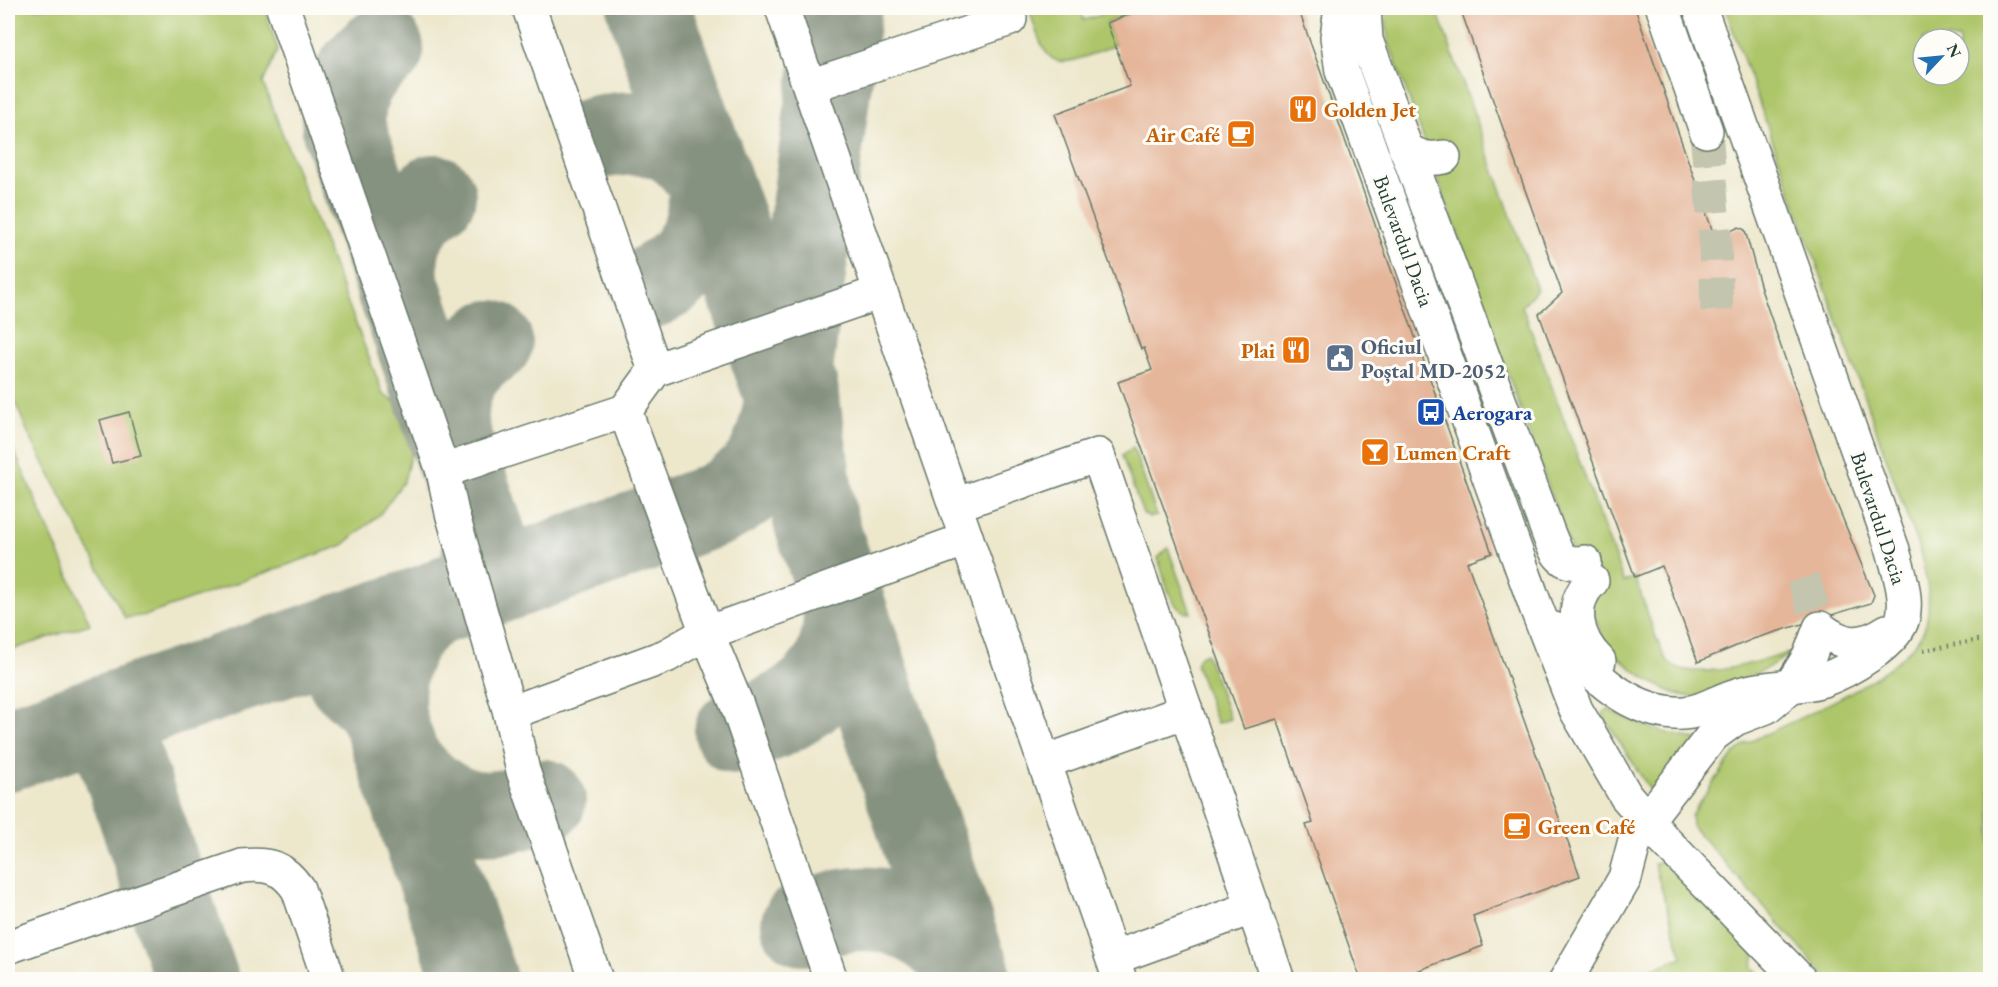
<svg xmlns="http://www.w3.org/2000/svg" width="1998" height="987" font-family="'EB Garamond',serif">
  <rect width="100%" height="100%" fill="#fdfcf7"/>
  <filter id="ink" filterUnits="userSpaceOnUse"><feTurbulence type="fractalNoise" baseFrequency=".0167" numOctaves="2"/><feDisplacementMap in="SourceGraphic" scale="12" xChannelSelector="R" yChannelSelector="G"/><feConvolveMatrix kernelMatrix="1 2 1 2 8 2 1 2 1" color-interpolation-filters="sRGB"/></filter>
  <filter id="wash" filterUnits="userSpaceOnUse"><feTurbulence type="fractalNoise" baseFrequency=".008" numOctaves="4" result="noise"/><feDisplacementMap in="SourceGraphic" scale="24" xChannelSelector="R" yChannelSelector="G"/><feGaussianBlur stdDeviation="1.35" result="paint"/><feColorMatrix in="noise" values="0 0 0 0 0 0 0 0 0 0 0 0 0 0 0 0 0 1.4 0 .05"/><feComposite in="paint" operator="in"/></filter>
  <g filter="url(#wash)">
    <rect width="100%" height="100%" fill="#ede7cc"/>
    <g fill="#aec66b" stroke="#668250" stroke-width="1.5" fill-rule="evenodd">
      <polygon points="8,8 264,8 278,49 263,83 383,394 413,415 417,430 404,481 380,514 343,545 147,615 125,618 28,433 8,384"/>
      <path d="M 1029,8 L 1079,8 L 1084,20 L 1125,8 L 1130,8 L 1132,13 L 1107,23 L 1115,45 C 1055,69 1048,75 1029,8 Z"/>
      <path d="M 1385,8 L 1436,8 L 1537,289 L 1522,306 L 1624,582 L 1635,577 C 1641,593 1658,648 1666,659 C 1688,687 1764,659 1793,652 C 1772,667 1727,690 1701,696 C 1671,702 1618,663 1603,639 L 1388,40 Z"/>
      <path d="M 1725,8 L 1990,8 L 1990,979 L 1828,979 L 1692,826 L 1691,815 L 1733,755 L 1745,744 C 1789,722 1913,673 1926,624 C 1932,599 1926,576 1920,552 ZM 1923,39 L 1959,39 L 1959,75 L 1923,75 Z"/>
      <polygon points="8,437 90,624 8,651"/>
      <polygon points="1133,447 1157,516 1150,517 1143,514 1122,456"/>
      <path d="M 1168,548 L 1191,613 C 1169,613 1164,574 1158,558 Z"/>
      <polygon points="1206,653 1230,719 1217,723 1196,664 1200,656"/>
      <path d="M 1607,709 C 1636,723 1664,735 1697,739 L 1657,801 L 1602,714 Z"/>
      <polygon points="1665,859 1755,954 1752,968 1766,979 1624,980 1682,957 1654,864"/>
    </g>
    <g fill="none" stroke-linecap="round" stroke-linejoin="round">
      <g stroke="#869280" stroke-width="84">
        <polyline points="649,8 784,390"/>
        <path d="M 382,49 C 354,69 341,95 344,129 L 484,536 C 484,552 484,573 471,584 C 461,593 446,597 434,604 C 392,627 378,676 385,721"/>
        <path d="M 598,137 C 653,128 679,133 710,182 C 712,229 696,264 652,286"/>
        <path d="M 398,290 C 393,244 399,226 434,196"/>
        <polyline points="796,387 815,520 970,980"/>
        <path d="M 448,433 C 443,392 456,364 491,342"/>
        <polyline points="349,678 375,702 385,721 475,980"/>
        <polyline points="106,716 197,980"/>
        <path d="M 736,732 C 797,710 844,687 845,613"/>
        <path d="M 8,749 L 452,598 L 715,505 C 769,478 774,456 787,399 L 840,8"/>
        <path d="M 399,760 C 442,815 478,824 544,801"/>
        <path d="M 803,924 C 816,919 829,913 843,911 C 894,901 940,928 968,970"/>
      </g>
    </g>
    <g id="blocks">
      <g fill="#e5b69a">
        <polygon points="1130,8 1298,8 1492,553 1467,562 1580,876 1473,916 1483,946 1393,980 1361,980 1306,825 1313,823 1277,719 1244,729 1118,382 1152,370 1144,348 1141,349 1055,114 1130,86 1107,23 1132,13"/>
        <polygon points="1460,8 1635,8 1715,238 1739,227 1745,230 1762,292 1829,485 1874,595 1871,603 1753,639 1698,662 1662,566 1635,577 1539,314 1562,293"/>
        <polygon points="129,412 141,456 112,463 100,420"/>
      </g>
    </g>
  </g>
  <g filter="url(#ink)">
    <use href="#blocks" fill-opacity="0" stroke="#677869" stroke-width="1.5"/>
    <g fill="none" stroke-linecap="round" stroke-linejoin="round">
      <g stroke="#c4c5ae" stroke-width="33" stroke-dasharray="33 16" stroke-linecap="butt">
        <polyline points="1706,131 1715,238 1717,317"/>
        <polyline points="1803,578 1820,628"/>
      </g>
      <g stroke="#677869" stroke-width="36">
        <g id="minor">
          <polyline points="283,8 443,471 452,513 510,713 523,771 596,980"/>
          <polyline points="529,8 655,370"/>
          <polyline points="782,8 1120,980"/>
          <polyline points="1341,8 1337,37 1342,71 1536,607 1576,710 1626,796 1664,840 1800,980"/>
          <path d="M 1364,8 L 1366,40 L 1549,535 C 1557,555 1562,566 1585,562"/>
          <polyline points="1663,8 1706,131"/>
          <polyline points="810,86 1010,19 1007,8"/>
          <path d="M 1405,148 C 1419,158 1428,160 1444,157"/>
          <polyline points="625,411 707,633 967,539"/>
          <polyline points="443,471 625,411 655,370 881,292"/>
          <polyline points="955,505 1098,455 1278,980"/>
          <path d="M 1592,581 C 1568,604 1576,639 1599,661"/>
          <path d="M 1554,629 C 1581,662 1612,699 1656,710 C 1700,721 1708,701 1747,692 C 1772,686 1798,688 1823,680 C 1846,672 1898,643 1903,617 C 1908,596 1898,570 1893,550 L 1700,8"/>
          <polyline points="510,713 666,656 707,633 737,705 831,980"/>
          <polyline points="1045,762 1186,711"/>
          <path d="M 8,947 L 242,866 C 268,863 283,867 298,889 L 329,980"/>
          <polyline points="1113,958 1254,907"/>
          <path d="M 1566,980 L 1625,878 L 1635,840 L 1647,820 L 1713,735 L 1735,719 L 1766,707 L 1790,687 L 1809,657 L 1820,628 C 1843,646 1861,648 1887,631"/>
        </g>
      </g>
      <polyline stroke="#677869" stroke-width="4" stroke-dasharray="1.5 4.5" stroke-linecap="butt" points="1924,650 1990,638"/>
      <use href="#minor" stroke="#fff" stroke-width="33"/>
    </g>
  </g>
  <defs>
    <g id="restaurant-square" transform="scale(1.5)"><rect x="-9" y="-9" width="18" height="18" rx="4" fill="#e8710a" stroke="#fdfcf7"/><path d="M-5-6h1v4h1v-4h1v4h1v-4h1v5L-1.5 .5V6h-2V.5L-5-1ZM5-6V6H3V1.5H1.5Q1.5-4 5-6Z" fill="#fff"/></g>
    <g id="cafe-square" transform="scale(1.5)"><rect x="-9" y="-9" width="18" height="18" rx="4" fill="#e8710a" stroke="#fdfcf7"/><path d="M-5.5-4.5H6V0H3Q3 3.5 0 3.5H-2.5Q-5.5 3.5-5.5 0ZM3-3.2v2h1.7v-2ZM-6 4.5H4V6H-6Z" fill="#fff"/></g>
    <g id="civic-square" transform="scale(1.5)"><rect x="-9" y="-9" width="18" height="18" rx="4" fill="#5c6f8a" stroke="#fdfcf7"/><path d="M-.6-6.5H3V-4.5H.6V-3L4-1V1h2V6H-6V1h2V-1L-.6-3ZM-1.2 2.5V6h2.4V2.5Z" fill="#fff"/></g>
    <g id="bus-square" transform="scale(1.5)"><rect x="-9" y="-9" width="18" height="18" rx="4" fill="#1a4fb4" stroke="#fdfcf7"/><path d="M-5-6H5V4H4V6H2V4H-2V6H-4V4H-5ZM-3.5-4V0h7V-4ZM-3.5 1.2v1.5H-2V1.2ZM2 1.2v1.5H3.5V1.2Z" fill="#fff"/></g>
    <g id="bar-square" transform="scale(1.5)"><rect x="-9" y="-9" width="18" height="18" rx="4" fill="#e8710a" stroke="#fdfcf7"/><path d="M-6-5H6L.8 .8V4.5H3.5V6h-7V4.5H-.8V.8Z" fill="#fff"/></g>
  </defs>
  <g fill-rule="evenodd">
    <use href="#restaurant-square" x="1303" y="109"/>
    <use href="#cafe-square" x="1241" y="134"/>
    <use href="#restaurant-square" x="1296" y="350"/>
    <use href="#civic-square" x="1340" y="358"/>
    <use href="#bus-square" x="1431" y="412"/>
    <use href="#bar-square" x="1375" y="452"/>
    <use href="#cafe-square" x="1517" y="826"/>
  </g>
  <g text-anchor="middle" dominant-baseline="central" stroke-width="6" stroke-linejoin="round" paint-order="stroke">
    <g font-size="21" font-weight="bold" fill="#c56008" stroke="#fdfcf7" text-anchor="start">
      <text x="1324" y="109">Golden Jet</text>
      <text x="1220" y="134" text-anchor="end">Air Café</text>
      <text x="1275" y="350" text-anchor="end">Plai</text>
      <text x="1396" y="452">Lumen Craft</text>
      <text x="1538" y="826">Green Café</text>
    </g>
    <g font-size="21" fill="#1f3d34" stroke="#fdfcf7">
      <text transform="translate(1404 241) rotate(70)">Bulevardul Dacia</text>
      <text transform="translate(1879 518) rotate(72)">Bulevardul Dacia</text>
    </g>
    <g font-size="21" font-weight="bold" fill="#4e5e75" stroke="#fdfcf7" text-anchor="start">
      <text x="1361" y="346">Oficiul<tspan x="1361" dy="24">Poștal MD-2052</tspan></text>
    </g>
    <g font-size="21" font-weight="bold" fill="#164399" stroke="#fdfcf7" text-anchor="start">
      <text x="1452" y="412">Aerogara</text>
    </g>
  </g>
  <rect width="1998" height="987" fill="none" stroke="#fdfcf7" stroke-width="30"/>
  <g transform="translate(1941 57) rotate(64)"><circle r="28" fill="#fdfcf7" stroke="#a4b0a9" stroke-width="1.5"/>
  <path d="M0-4.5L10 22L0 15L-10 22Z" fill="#1f6fb2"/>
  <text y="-9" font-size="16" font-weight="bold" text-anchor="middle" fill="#1f3d34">N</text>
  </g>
</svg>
